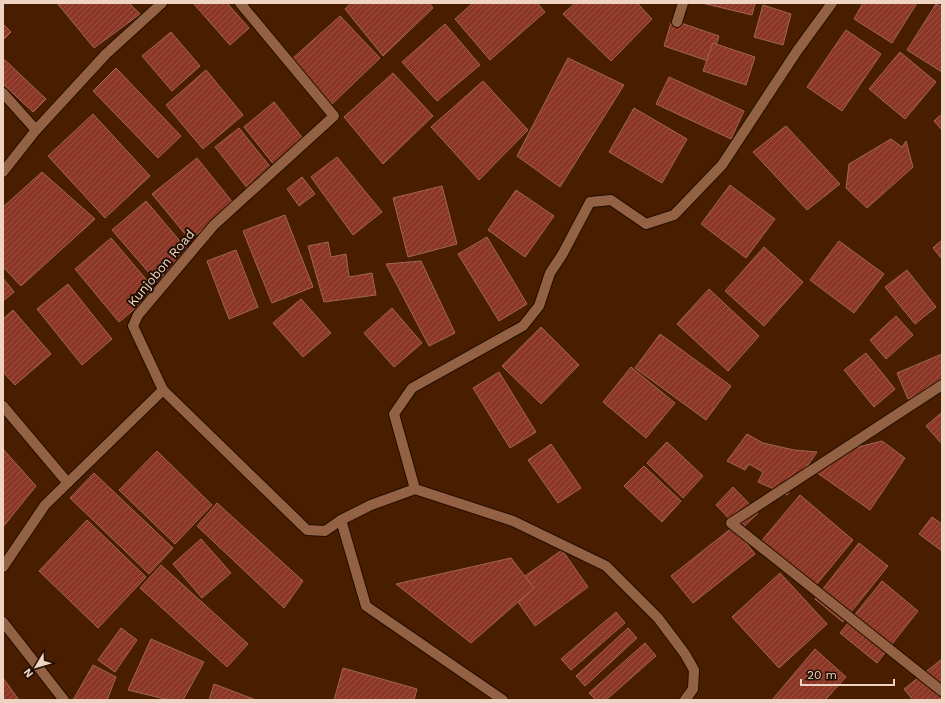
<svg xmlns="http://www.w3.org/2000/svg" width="945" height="703" font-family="'Work Sans',sans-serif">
  <defs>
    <pattern id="building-hatch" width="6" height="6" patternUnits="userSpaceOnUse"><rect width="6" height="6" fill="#8c3626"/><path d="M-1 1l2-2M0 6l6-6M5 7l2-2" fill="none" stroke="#9c5244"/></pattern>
  </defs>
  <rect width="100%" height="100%" fill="#481d00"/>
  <g fill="url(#building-hatch)" stroke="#9f6559">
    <polygon points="57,3 129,3 140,14 94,48"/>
    <polygon points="193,3 227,3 249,28 230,45"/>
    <polygon points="351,3 429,3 433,8 383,56 345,9"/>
    <polygon points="473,3 537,3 545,12 490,60 455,19"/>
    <polygon points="575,3 637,3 652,19 611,61 563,14"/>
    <polygon points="702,3 755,3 752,15"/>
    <polygon points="863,3 917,3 892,43 854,19"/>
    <polygon points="936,4 942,7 942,72 907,50"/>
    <polygon points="763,5 791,14 783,45 754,37"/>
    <polygon points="340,16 380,58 330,106 292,59"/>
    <polygon points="672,20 719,36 711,62 664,46"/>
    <polygon points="3,24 11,32 3,40"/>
    <polygon points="445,24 480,65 437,101 402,62"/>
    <polygon points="846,30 881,54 842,111 807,87"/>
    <polygon points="171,32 200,66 172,91 142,56"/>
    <polygon points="713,43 755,57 746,85 703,71"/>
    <polygon points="900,52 936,82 905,119 869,89"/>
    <polygon points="568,58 624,85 560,187 517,156"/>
    <polygon points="5,60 46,99 33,112 3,84 3,61"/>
    <polygon points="116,68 181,136 158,158 93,91"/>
    <polygon points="206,70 243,115 203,149 166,105"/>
    <polygon points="393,73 433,116 383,164 344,117"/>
    <polygon points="669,77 744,111 731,139 656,104"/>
    <polygon points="483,81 528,130 479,180 431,127"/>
    <polygon points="274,102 309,146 279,171 244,127"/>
    <polygon points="634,108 687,139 662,183 609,152"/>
    <polygon points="93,114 150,176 105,218 48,156"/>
    <polygon points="942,114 942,130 934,121"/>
    <polygon points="786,126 840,184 807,210 753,152"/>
    <polygon points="239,128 272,169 248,189 215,147"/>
    <polygon points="891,139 902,147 906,141 913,167 867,208 846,188 849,164"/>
    <polygon points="337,157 382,212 353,235 311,177"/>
    <polygon points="197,158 234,204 190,240 152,194"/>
    <polygon points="42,172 95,219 21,286 3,267 3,207"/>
    <polygon points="302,177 315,194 299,206 287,189"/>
    <polygon points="730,185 775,219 746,258 701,224"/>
    <polygon points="442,186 457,244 408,257 393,198"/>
    <polygon points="516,190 554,216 525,257 488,230"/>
    <polygon points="146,201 190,253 157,282 112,230"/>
    <polygon points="285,215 313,287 272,303 243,231"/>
    <polygon points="487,237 527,304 499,321 458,254"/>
    <polygon points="111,238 156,291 119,322 75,269"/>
    <polygon points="942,240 942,259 933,248"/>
    <polygon points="839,241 884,274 854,313 810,280"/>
    <polygon points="328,242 331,257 346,254 349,277 372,273 376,295 324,302 308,246"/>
    <polygon points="764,247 803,282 764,326 725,291"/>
    <polygon points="236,250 258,307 229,319 207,261"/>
    <polygon points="421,261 455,333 429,346 386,264"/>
    <polygon points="907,270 936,307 915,324 885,287"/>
    <polygon points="3,278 14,292 3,301"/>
    <polygon points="68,284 112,339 82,365 37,309"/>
    <polygon points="709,289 759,336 728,371 677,324"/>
    <polygon points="301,299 331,333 303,357 273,323"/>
    <polygon points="392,308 422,343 394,367 364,333"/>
    <polygon points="13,310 51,354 15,385 3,372 3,319"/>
    <polygon points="896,316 913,335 886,359 870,340"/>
    <polygon points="541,327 579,365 541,404 502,366"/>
    <polygon points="660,334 731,386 706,420 635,368"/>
    <polygon points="866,353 895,389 874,407 844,370"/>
    <polygon points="942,354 942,384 908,399 897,373"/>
    <polygon points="631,367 675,403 646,438 603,402"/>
    <polygon points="499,372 536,432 510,448 473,388"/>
    <polygon points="942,412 942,444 926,426"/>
    <polygon points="747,434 763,443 794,450 817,452 787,495 758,482 763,472 749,464 745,470 727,461"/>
    <polygon points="882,441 905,458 870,510 816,472 827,455"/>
    <polygon points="667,442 703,476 683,498 647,463"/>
    <polygon points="551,444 581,488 558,503 528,460"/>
    <polygon points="3,449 36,486 3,527"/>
    <polygon points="157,451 212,505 175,544 119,490"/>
    <polygon points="644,466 681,501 662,522 624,486"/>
    <polygon points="94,473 173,548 149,574 70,498"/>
    <polygon points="733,487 758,513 740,530 716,505"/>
    <polygon points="800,495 853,540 812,590 758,545"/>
    <polygon points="217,503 303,581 284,608 197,526"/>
    <polygon points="932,517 942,524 942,551 919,534"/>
    <polygon points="87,520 146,577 98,628 39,571"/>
    <polygon points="733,527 755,554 693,603 671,576"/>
    <polygon points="201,539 231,573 202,598 173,564"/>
    <polygon points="859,543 888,566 843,622 815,599"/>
    <polygon points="562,550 588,587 535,626 508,588"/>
    <polygon points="511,558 534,588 471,643 396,584"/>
    <polygon points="161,565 248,644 227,667 140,588"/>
    <polygon points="780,573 827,624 779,668 732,617"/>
    <polygon points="882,581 918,611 877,663 840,633"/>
    <polygon points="616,612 625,623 571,670 561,659"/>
    <polygon points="121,628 137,640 115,672 98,660"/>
    <polygon points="628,628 637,638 585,686 576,676"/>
    <polygon points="151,639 204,662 183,700 169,700 128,690"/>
    <polygon points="645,643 656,656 606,700 596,700 589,693"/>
    <polygon points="815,649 846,677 825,700 772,700"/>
    <polygon points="942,659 942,700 913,700 904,689"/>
    <polygon points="93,665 116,677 107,700 73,700"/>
    <polygon points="343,668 417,689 414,700 334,700"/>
    <polygon points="3,678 19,700 3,700"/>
    <polygon points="214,684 256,700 209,700"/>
  </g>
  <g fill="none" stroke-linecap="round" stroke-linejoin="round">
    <g stroke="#230d01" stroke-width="12">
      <g id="minor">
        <polyline points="677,22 683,3"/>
        <polyline points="3,93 36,130 106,54 162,3"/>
        <polyline points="3,172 36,130"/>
        <polyline points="942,385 731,523 942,691"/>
        <polyline points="163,390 307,530 325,531 341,520 371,505 415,489 513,521 606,566 658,618 685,654 694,670 693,689 685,700"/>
        <polyline points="3,406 67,482"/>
        <polyline points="415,489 394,414 412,388 523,326 539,306 550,273 562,255 590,202 611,200 646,224 674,215 722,165 797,51 832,3"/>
        <polyline points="341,520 366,606 503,700"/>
        <polyline points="3,567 45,505 163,390 133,326 138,315 214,225 334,116 240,3"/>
        <polyline points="3,622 64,700"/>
      </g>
    </g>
    <use href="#minor" stroke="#936244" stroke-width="10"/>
  </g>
  <g text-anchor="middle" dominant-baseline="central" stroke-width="4" stroke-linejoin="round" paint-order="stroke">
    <g font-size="13" fill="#f0d4c3" stroke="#210e03">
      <text transform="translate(161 268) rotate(-50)">Kunjobon Road</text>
    </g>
  </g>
  <rect width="945" height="703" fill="none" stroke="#f0d4c3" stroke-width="8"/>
  <g transform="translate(36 667) rotate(232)" stroke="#210e03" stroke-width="3" paint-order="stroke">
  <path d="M0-3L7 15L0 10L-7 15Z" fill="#f0d4c3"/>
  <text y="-6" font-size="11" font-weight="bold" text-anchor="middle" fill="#f0d4c3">N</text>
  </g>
  <path d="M801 679v6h93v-6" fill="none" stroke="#f0d4c3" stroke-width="2"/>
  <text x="807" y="679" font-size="12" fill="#f0d4c3" stroke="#210e03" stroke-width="3" paint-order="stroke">20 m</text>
</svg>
